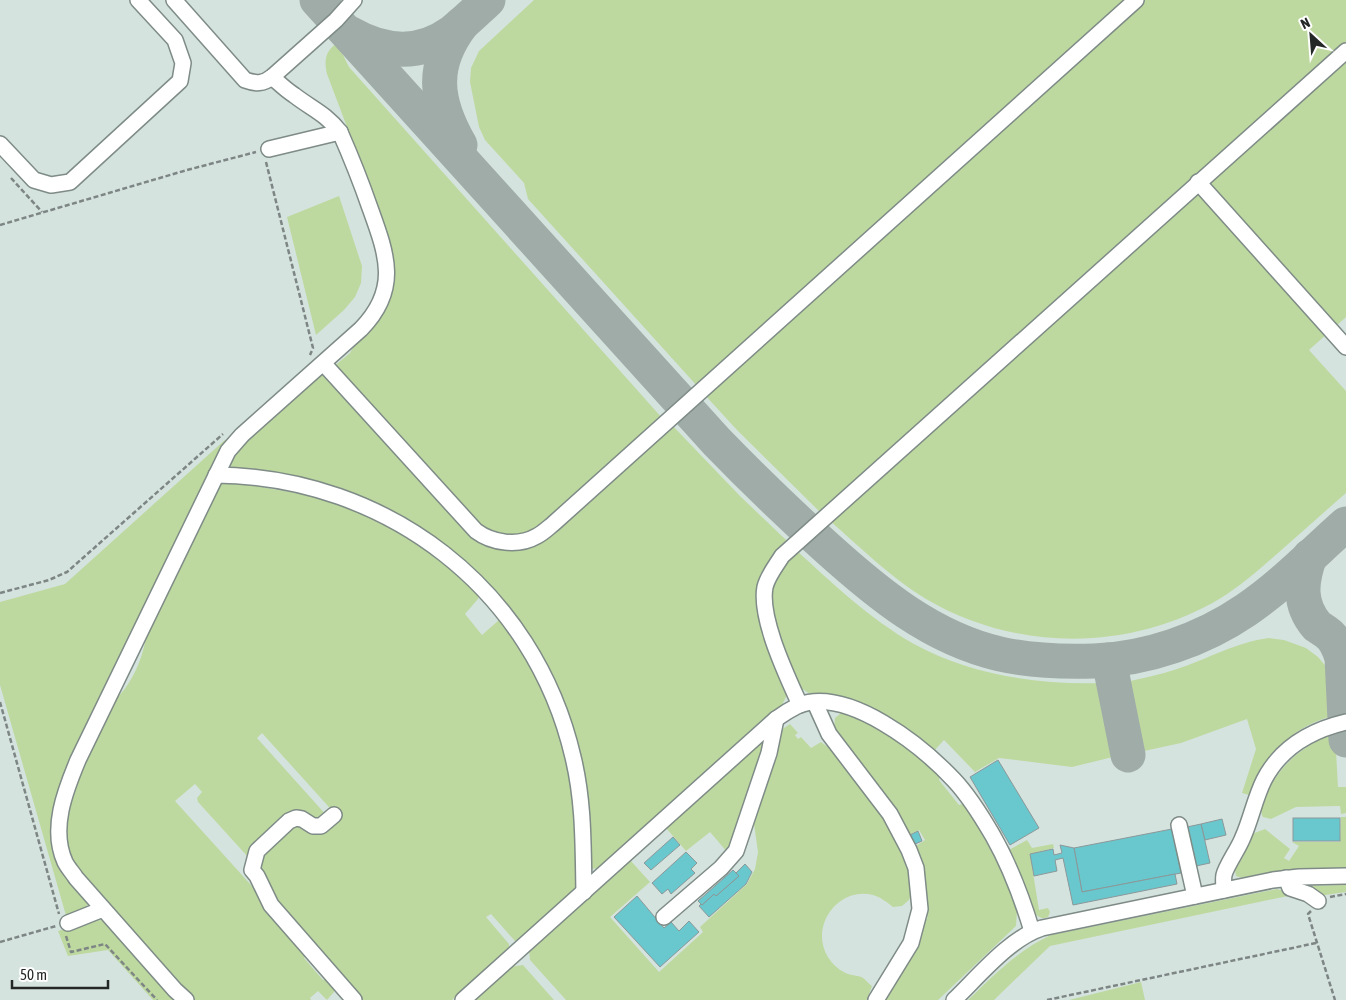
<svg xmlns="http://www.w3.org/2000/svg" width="1346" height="1000" font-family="'Asap Condensed',sans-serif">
  <rect width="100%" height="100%" fill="#d5e3df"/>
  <g fill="#bed99f">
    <polygon points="534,0 1130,0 698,387 528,199 524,183 485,140 479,127 470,82 471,68 479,51"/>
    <polygon points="1141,0 1346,0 1346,48 823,515 737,430 703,393"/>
    <path d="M 337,43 L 349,67 L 663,419 L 533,533 L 508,537 L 479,528 L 332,368 L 350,353 L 393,279 L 394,265 L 391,249 L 384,225 L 327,74 C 324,61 325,51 337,43 Z"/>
    <polygon points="1346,56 1346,317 1334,328 1206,186"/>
    <path d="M 1200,190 L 1328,333 L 1309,350 L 1346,391 L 1346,493 C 1323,513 1301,533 1278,553 C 1260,569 1242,585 1221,598 C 1131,652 1016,652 926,599 C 890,577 860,547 829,520 Z"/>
    <polygon points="339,196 362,266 361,283 355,297 344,310 316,335 287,217"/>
    <polygon points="320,374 326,375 453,516 521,544 670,423 740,496 786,540 784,546 760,586 786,688 787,695 781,707 621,848 598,868 592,869 589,866 589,821 532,644 397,516 234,470 231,467 230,461 243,443"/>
    <path d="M 226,439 L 64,776 L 55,805 L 53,829 L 88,902 C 87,913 76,915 67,919 L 0,685 L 0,602 L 65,584 Z"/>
    <path d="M 230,480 L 249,482 L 253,485 C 276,490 300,494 324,497 C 332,499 341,503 349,506 C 399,524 441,555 479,592 L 478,599 L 465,614 L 482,635 L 499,620 L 503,620 L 530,660 L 557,719 L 568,753 L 574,784 L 577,818 L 579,859 L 575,889 L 518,941 L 515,941 L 491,914 L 486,917 L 509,944 L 509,949 L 452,1000 L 360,1000 L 274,905 L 277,903 C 267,893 266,878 257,867 L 260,854 L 292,823 L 298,820 C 318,832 320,831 337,816 L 262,733 L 257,738 L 328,817 C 307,830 311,812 292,816 L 258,846 L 252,856 L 248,857 L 198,802 L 197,798 L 202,792 L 195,784 L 175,801 L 260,895 L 264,906 L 308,953 L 304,958 L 323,980 L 328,978 L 334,987 L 334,992 L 327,1000 L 318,991 L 310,998 L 311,1000 L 194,1000 L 83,877 C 77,867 70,857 67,846 C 57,799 94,742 114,701 C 133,683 143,658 147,632 L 219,485 L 223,482 Z"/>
    <path d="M 795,549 C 832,583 870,619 914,644 C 971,675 1038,685 1102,683 L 1117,756 L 1072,767 L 999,758 L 975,772 L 944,740 L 934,751 L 909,729 L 864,707 L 813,696 L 798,686 L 769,612 L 770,586 Z"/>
    <path d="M 1269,638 L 1284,640 L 1306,648 L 1318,657 L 1329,670 L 1332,716 C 1287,729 1269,755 1249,795 L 1242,793 L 1256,749 L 1247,719 L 1181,743 L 1135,753 L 1121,683 C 1139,679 1159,675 1177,669 C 1208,659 1236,642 1269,638 Z"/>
    <path d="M 841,713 C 883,724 909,748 940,775 L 939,780 L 959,805 L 963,804 L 972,815 L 1014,894 L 1017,911 L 1016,926 L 938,1000 L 881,1000 L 911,958 L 918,945 L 922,927 L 928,917 L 924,915 L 913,848 L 925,840 L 919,830 L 907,836 L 834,730 L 835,718 Z"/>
    <path d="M 790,724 L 798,733 L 795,735 L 798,739 L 801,737 L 811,748 L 821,742 L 836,753 L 866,788 L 910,861 L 913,889 L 909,900 L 902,906 L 893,907 C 887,902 880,897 873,895 C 838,886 809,927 828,957 C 832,964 840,971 848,974 C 853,976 859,975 863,978 C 866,980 869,984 872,986 L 867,1000 L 566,1000 L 530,960 L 529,950 L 630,860 L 650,882 L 610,917 L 659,972 L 703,932 L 700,927 L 747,884 L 755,869 L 758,852 L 753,817 L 781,730 Z"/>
    <path d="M 1335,732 L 1338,787 L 1346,787 L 1346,813 L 1341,814 L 1340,806 L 1296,807 L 1271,819 L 1263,817 C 1259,810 1263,802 1266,795 C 1280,764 1304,745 1335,732 Z"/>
    <polygon points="763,738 767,742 728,853 710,832 686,851 666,828"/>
    <path d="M 1341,817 L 1346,817 L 1346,868 C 1316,868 1288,869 1259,874 C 1251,876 1243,879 1236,876 L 1235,870 L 1243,857 L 1252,834 L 1265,829 L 1290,849 L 1284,858 L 1289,861 L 1299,846 L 1292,842 L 1340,842 Z"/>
    <path d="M 1027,840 L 1032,848 L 1053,844 L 1054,848 L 1030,854 L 1039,910 L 1048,908 L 1050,912 L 1048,917 C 1041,920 1037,916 1033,911 L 1007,851 Z"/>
    <polygon points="1346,885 1346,892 1319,896 1298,886"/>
    <path d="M 1277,889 L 1303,896 L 1302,901 L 1288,896 L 1050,946 L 994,1000 L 968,1000 C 994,975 1018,950 1051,935 Z"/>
    <polygon points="100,920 106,922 177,1000 153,1000 108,950 68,956 58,931 89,922"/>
    <polygon points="523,965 554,1000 474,1000 510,967"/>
    <polygon points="1141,982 1145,1000 1069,1000"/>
  </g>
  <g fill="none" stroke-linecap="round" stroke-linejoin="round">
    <g stroke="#a0aca8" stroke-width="35">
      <path d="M 317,0 L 717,442 C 752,478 788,513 826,547 C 877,593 931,638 1000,654 C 1031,661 1063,662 1094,661 C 1147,659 1202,640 1246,610 C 1283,585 1313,553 1346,524"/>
      <path d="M 349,33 C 382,52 418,57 451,33 C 464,23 476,11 488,0"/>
      <path d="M 460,145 C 435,101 430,66 462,24"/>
      <path d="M 1310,556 C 1301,581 1298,604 1317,626 C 1320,628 1323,630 1326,632 C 1335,638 1339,648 1342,658 L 1346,740"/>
      <polyline points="1109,660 1128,755"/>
    </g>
  </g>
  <g fill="#69c8ce" stroke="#8b9899">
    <polygon points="998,760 1039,828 1010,845 970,777"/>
    <rect x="1293" y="818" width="47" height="23"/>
    <polygon points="1222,819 1226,835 1205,840 1201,824"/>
    <polygon points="1201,824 1210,863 1196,866 1187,827"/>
    <polygon points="1172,829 1181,873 1082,892 1074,848"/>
    <polygon points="918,831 922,841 913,845 908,836"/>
    <polygon points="673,837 680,845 651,870 644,863"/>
    <polygon points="1060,845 1074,848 1082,892 1175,874 1177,884 1073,905 1063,858 1055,860 1057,871 1034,876 1030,854 1053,849 1054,855 1062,853"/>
    <polygon points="686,852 697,863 691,869 695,873 671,894 668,889 662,894 652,883"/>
    <polygon points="745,864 752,872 746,884 709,917 699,906 701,904 702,905 714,894 716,896 739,876 736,873"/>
    <polygon points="733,870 739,876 716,896 714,894 702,905 698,901"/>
    <polygon points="637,896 664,928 671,922 679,931 689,921 699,932 660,967 614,917"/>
  </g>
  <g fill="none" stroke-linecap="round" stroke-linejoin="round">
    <g stroke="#7e8b87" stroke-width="18">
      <g id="minor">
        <path d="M 174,0 L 245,80 C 256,84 263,84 272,77 L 336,20 L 354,0"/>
        <polyline points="0,144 34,180 51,185 70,182 180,81 183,63 175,40 138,0"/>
        <polyline points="269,149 340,132"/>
        <polyline points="1198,182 1346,347"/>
        <path d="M 324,364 L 476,531 C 492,543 518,547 537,536 C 543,533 548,528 553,524 L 1136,0"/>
        <path d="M 216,475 C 387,477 534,589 573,757 C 584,802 583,846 584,892"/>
        <polyline points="815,703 829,734 890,814 909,850 916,868 920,909 911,943 876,1000"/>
        <path d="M 800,705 C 787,676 759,618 765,587 C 768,575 776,566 782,556 L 1346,51"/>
        <polyline points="334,815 321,826 313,826 302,819 296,818 289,821 257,851 252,870 257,876 271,905 354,1000"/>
        <polyline points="1179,825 1195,896"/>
        <polyline points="1286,878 1290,888 1308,894 1318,901"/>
        <path d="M 1224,890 C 1224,885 1223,880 1224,875 C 1226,866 1239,848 1243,837 C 1251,819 1255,798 1264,780 C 1281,747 1312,730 1346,722"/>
        <polyline points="664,917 721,868 736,851 769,753 776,719"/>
        <polyline points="68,923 103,909"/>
        <path d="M 186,1000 L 175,990 L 76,878 C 73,873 68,868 65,862 C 50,829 65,791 78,760 L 228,451 L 242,435 L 361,329 C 400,289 387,255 370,208 C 361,182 351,157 340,132 C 325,113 312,109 294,95 C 286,90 279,83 272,77"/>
        <path d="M 463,1000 L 776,719 C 783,714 791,709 799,705 C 849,687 922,746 954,780 C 969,796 982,817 993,836 C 1010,866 1022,898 1032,931"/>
        <path d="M 954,1000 C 978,977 1010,938 1042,928 L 1273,880 L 1299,877 L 1346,876"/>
      </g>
    </g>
    <g stroke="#7d8684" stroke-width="2.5" stroke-dasharray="5 2.5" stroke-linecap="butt">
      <polyline points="266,162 313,348 310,355"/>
      <polyline points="11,178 42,212"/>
      <polyline points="0,225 187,170 256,152"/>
      <polyline points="0,593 49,580 67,572 223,434"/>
      <polyline points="0,702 59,914"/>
      <polyline points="1330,897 1346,894"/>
      <polyline points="1311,911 1308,914 1335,1000"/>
      <polyline points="66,936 71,952 105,944 157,1000"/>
      <polyline points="0,942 56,926"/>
      <polyline points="1047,1000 1316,943"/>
    </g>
    <use href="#minor" stroke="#fff" stroke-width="15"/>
  </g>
  <g transform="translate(1311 35) rotate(334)" stroke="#ffffff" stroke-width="4" paint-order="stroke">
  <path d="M0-4L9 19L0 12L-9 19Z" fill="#232827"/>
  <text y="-8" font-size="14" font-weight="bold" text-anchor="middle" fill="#232827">N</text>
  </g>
  <path d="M12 980v8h96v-8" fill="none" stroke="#232827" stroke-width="2.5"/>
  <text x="20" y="980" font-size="15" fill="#232827" stroke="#ffffff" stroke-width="4" paint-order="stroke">50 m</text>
</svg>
